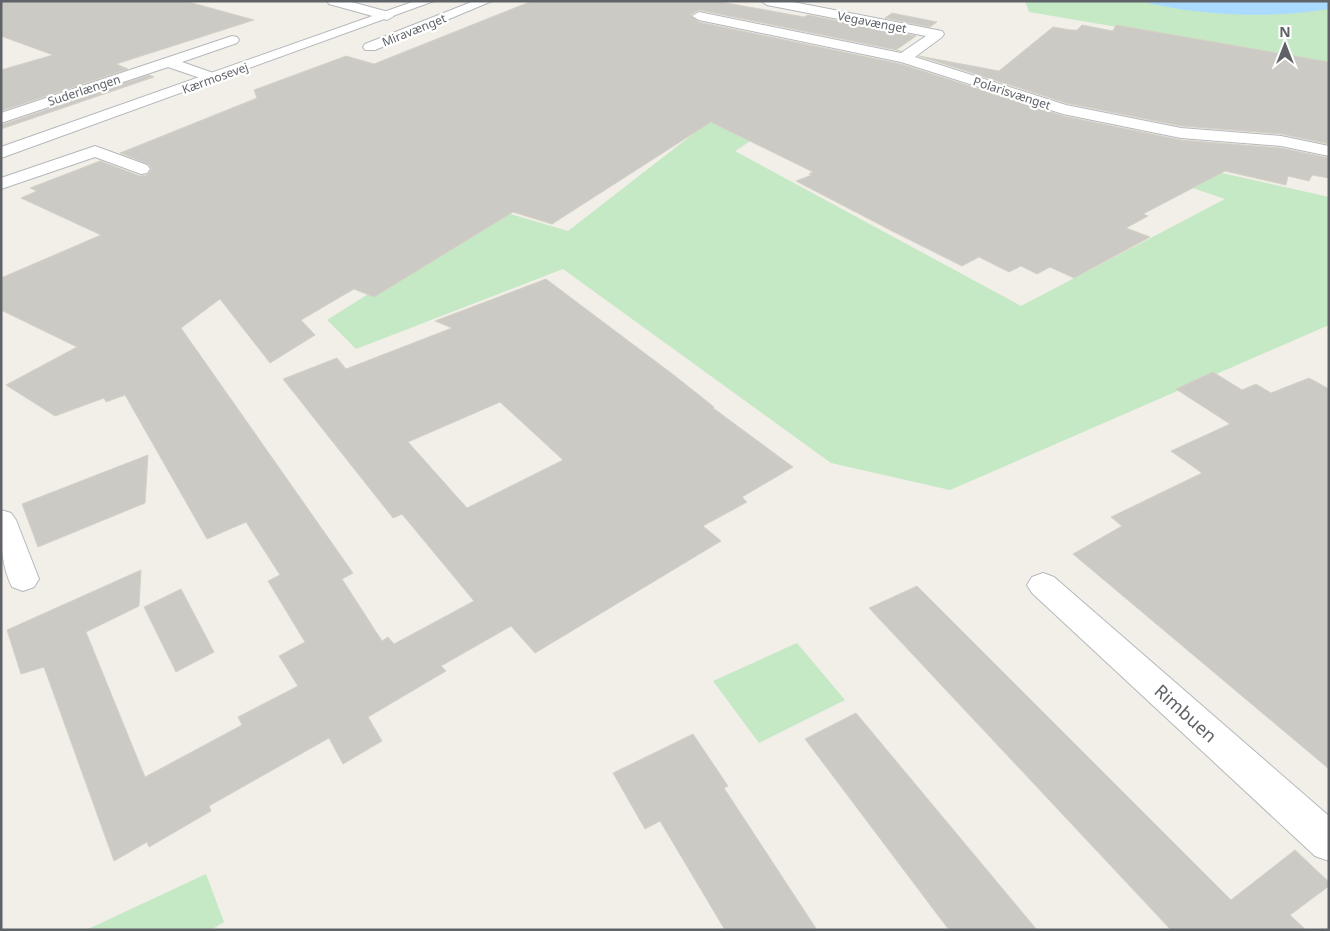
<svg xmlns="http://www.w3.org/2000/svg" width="1330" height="931" font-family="'Noto Sans',sans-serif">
  <rect width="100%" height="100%" fill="#f1efe8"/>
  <g fill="#c5e8c5">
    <polygon points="1025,1 1329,1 1329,63 1029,12"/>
    <polygon points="571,69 791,115 735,151 1021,306 1225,199 1116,162 1124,151 1329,197 1329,325 950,490 831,463 563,269 356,349 327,320 500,211 568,231 693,134"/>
    <polygon points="797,643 845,700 759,743 713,681"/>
    <polygon points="206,874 224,922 211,930 86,930"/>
  </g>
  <path fill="#aadaff" d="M 1140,1 L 1329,1 L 1329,9 C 1268,19 1200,16 1140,1 Z"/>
  <g fill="#cccac5" stroke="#d6d1c6" fill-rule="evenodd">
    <polygon points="1,1 185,1 254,20 116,64 128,69 1,111 1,70 53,55 1,36"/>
    <path d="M 532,1 L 716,1 L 804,17 L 808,15 L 916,36 L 896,50 L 901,51 L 699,10 L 690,15 L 699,22 L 901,64 L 1063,116 L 1181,140 L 1281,148 L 1329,158 L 1329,178 L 1312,175 L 1309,181 L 1288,176 L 1286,185 L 1225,171 L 1143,214 L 1148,216 L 1126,228 L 1150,237 L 1074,278 L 1050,267 L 1037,274 L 1021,266 L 1009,272 L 979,257 L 962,266 L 894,232 L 796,181 L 812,175 L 809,174 L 813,172 L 711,122 L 552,224 L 513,212 L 374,297 L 354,289 L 301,320 L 315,335 L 270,363 L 220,299 L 181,328 L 353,573 L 342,579 L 382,641 L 388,637 L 394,644 L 474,601 L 402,514 L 393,518 L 283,379 L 337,358 L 346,369 L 452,328 L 435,321 L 546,279 L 675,376 L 714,407 L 713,408 L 793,467 L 742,497 L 747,502 L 703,526 L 721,541 L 535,653 L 511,626 L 441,666 L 446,671 L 368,717 L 382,741 L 343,764 L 329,738 L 209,806 L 211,811 L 149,847 L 147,842 L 114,861 L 44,667 L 21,674 L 7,630 L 141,570 L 139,606 L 86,632 L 145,777 L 242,725 L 238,717 L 298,686 L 279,656 L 305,642 L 268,581 L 280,575 L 246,522 L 207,539 L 125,395 L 106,402 L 104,398 L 55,416 L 6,385 L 77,347 L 1,310 L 1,278 L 101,235 L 21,198 L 37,191 L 30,188 L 100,161 L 140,176 L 147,175 L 152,169 L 148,164 L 120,153 L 257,98 L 254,90 L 346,56 L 374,64 ZM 500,402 L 563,460 L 467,508 L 408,442 Z"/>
    <polygon points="892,13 937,22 930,27 885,18"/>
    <polygon points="1082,25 1113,31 1116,25 1329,62 1329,144 1281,134 1181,126 1066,103 919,56 999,71 1053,27 1071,30 1077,30"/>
    <polygon points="149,75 154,77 1,129 1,125"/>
    <polygon points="1213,372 1242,390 1256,384 1271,393 1309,378 1329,389 1329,769 1073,554 1122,526 1111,517 1202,473 1171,451 1230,424 1176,389"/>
    <polygon points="148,455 145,503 38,547 22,504"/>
    <polygon points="917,586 1231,900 1295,850 1329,882 1329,886 1290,915 1306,930 1171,930 869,608"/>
    <polygon points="181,589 214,652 176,672 144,607"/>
    <polygon points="856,713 1037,930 949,930 805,739"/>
    <polygon points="693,734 728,786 724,788 817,930 725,930 660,821 645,829 613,773"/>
  </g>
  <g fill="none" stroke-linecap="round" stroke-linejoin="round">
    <g stroke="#b5b8bc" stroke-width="2">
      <g id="minor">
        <polygon points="327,1 348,1 392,13 394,16 387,20 329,4"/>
        <polygon points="474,1 492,1 375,50 365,50 363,47 365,44"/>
        <polygon points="761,1 788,1 942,31 944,34 942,37 915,57 1066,105 1181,128 1281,136 1329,146 1329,156 1281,146 1181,138 1063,114 901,62 699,20 692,16 699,12 901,53 926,36 767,5"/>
        <polygon points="232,36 237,37 239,40 237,43 182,62 219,75 222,78 219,81 209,81 168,67 1,123 1,113"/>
        <polygon points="95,146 147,165 150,169 147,173 141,174 95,157 1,189 1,178"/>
        <path d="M 1,510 L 11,513 L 16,520 L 39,579 L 34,587 L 23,591 L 12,587 C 0,562 1,538 1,510 Z"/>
        <polygon points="1043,573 1054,577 1329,816 1329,861 1315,856 1032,593 1027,585 1032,577"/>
      </g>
    </g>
    <g stroke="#b5b8bc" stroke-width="2">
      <polygon id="tertiary" points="415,1 434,1 1,158 1,147"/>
    </g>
    <use href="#minor" fill="#fff" fill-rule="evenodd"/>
    <use href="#tertiary" fill="#fff" fill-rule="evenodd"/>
  </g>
  <g text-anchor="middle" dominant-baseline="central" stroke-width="4.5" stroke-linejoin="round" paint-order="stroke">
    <g font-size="12" fill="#5f6368" stroke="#fff">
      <text transform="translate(872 22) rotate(11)">Vegavænget</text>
      <text transform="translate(414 30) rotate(-22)">Miravænget</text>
      <text transform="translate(215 78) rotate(-20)">Kærmosevej</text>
      <text transform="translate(84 90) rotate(-18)">Suderlængen</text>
      <text transform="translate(1012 93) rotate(18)">Polarisvænget</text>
    </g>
    <g font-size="18" fill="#5f6368" stroke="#fff">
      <text transform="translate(1186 713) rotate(42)">Rimbuen</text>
    </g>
  </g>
  <rect width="1330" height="931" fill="none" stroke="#5f6368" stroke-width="5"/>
  <g transform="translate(1285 45)" stroke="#ffffff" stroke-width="4" paint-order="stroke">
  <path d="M0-4L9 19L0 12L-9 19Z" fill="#5f6368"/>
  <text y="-8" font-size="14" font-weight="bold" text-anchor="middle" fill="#5f6368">N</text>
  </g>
</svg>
